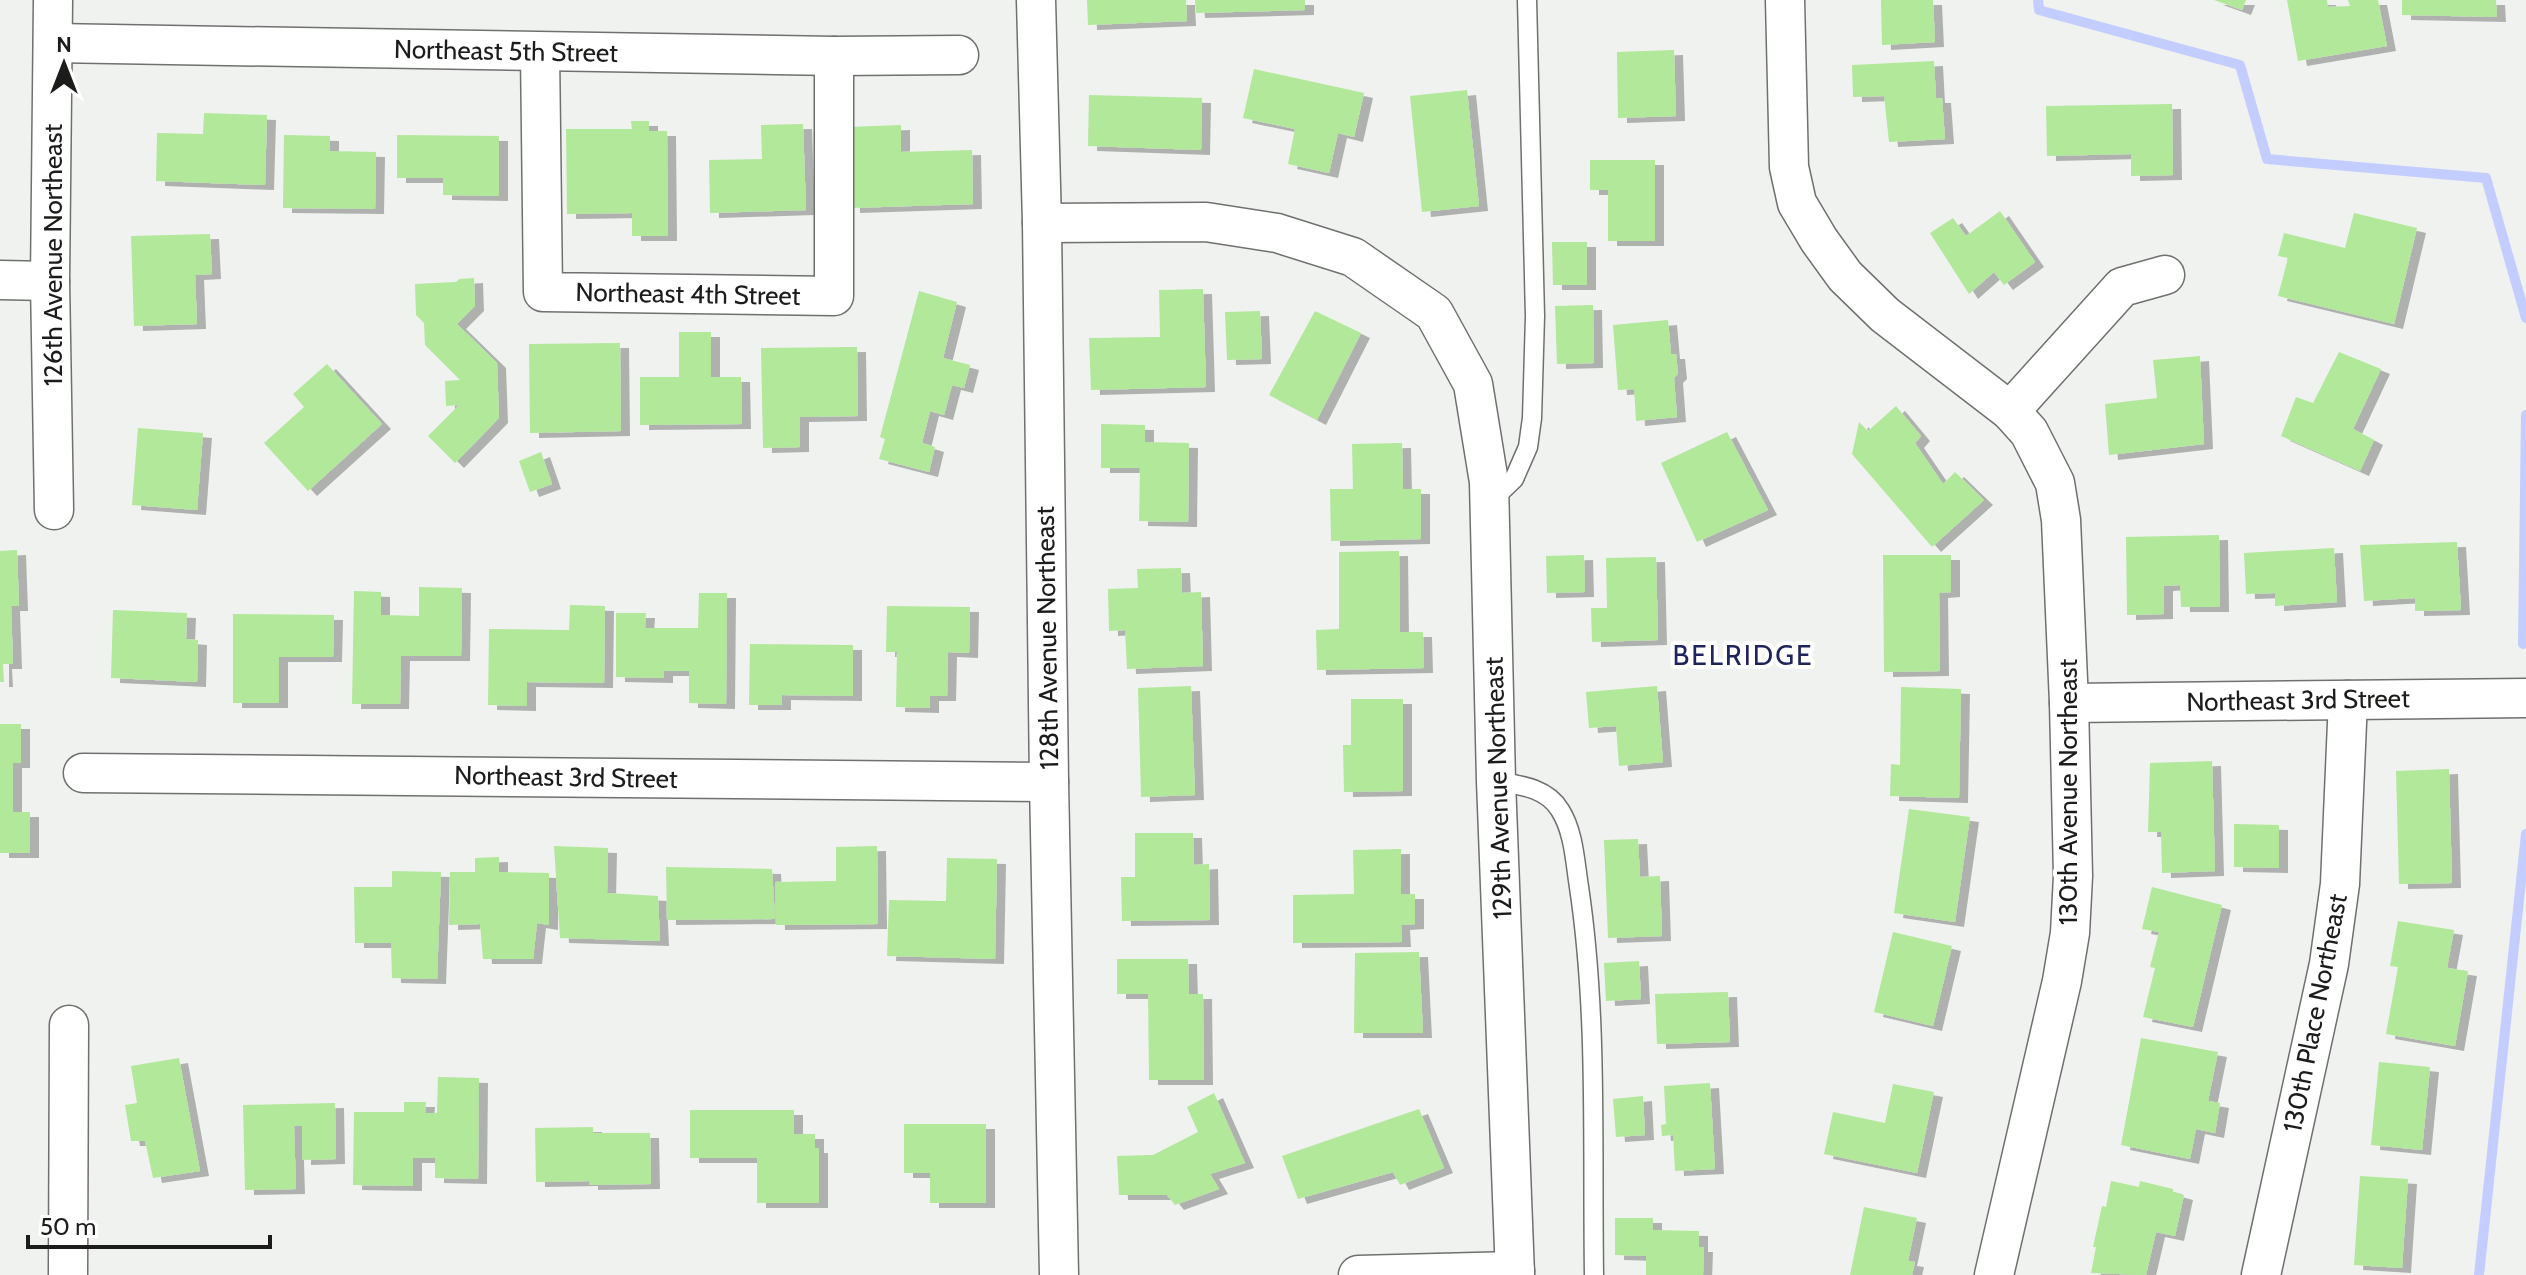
<svg xmlns="http://www.w3.org/2000/svg" width="2526" height="1275" font-family="Cabin,sans-serif">
  <defs>
    <filter id="shadow"><feDropShadow dx="9" dy="5" stdDeviation="0" flood-color="#0004"/></filter>
  </defs>
  <rect width="100%" height="100%" fill="#eff2ee"/>
  <g fill="none" stroke-linecap="round" stroke-linejoin="round">
    <g stroke="#c3cdff" stroke-width="10">
      <polyline points="2038,0 2039,10 2240,65 2267,159 2486,178 2526,318"/>
      <polyline points="2523,644 2526,415"/>
      <polyline points="2479,1275 2526,834"/>
    </g>
  </g>
  <g fill="#b2e89a" filter="url(#shadow)">
    <polygon points="1087,0 1186,0 1187,21 1088,25"/>
    <polygon points="1195,0 1305,0 1305,10 1196,13"/>
    <polygon points="1881,0 1933,0 1935,42 1882,45"/>
    <polygon points="2214,0 2246,0 2242,10"/>
    <polygon points="2287,0 2327,0 2328,7 2350,6 2348,0 2378,0 2387,46 2298,61"/>
    <polygon points="2402,0 2496,0 2497,17 2402,15"/>
    <polygon points="1674,50 1676,116 1618,118 1617,52"/>
    <polygon points="1934,61 1936,98 1942,98 1945,139 1889,142 1884,96 1853,97 1852,65"/>
    <polygon points="1254,69 1364,93 1354,137 1338,133 1329,173 1288,164 1295,129 1243,118"/>
    <polygon points="1467,90 1479,206 1422,212 1410,96"/>
    <polygon points="1089,95 1202,98 1201,150 1088,146"/>
    <polygon points="2172,104 2173,175 2131,176 2131,154 2047,156 2046,106"/>
    <polygon points="204,113 267,115 265,185 156,181 157,133 203,134"/>
    <polygon points="631,121 649,121 649,131 667,131 668,236 632,236 632,213 567,214 566,129 632,129"/>
    <polygon points="803,124 806,210 710,213 709,160 762,159 761,125"/>
    <polygon points="901,125 901,152 972,150 973,204 851,208 849,127"/>
    <polygon points="284,135 330,136 330,151 376,152 375,209 283,208"/>
    <polygon points="397,135 499,136 499,196 443,195 443,178 397,178"/>
    <polygon points="1590,160 1655,160 1655,241 1608,241 1608,190 1590,190"/>
    <polygon points="2000,211 2035,262 2004,285 1994,272 1969,294 1930,233 1953,218 1966,236"/>
    <polygon points="2354,213 2417,228 2394,324 2278,296 2288,258 2278,256 2284,233 2345,248"/>
    <polygon points="210,234 212,274 195,275 197,324 134,326 131,236"/>
    <polygon points="1552,242 1587,242 1587,285 1553,285"/>
    <polygon points="474,278 475,306 457,324 497,363 499,418 455,463 428,436 459,405 446,406 445,381 460,380 425,345 424,323 416,315 415,284 456,282 459,279"/>
    <polygon points="1203,289 1206,387 1091,390 1089,338 1160,337 1159,290"/>
    <polygon points="919,291 957,302 943,358 970,365 964,388 952,385 944,415 930,411 922,443 935,447 929,472 879,459 885,439 880,437"/>
    <polygon points="1593,305 1594,363 1557,364 1555,306"/>
    <polygon points="1260,311 1262,359 1227,360 1225,312"/>
    <polygon points="1315,311 1361,333 1317,420 1269,395"/>
    <polygon points="1668,320 1671,354 1676,354 1678,374 1674,378 1677,417 1636,421 1634,389 1618,390 1613,325"/>
    <polygon points="679,332 711,332 711,377 741,377 742,424 640,425 640,377 679,377"/>
    <polygon points="620,343 621,431 530,433 529,344"/>
    <polygon points="857,347 858,416 800,417 800,447 763,448 761,348"/>
    <polygon points="2339,352 2381,369 2353,429 2374,440 2360,471 2281,436 2296,397 2313,403"/>
    <polygon points="2200,356 2204,444 2109,455 2105,404 2157,398 2153,360"/>
    <polygon points="327,364 382,424 308,491 264,443 304,407 293,394"/>
    <polygon points="1896,406 1921,436 1915,443 1943,484 1955,472 1984,500 1932,547 1852,454 1859,422 1868,431"/>
    <polygon points="1101,424 1145,425 1145,442 1189,443 1188,522 1139,521 1140,468 1101,468"/>
    <polygon points="138,428 203,433 197,510 132,505"/>
    <polygon points="1727,432 1768,510 1697,542 1661,463"/>
    <polygon points="1402,443 1403,489 1421,489 1421,539 1331,541 1330,489 1353,489 1352,444"/>
    <polygon points="541,452 552,484 530,492 519,461"/>
    <polygon points="2219,535 2220,607 2181,607 2180,585 2164,586 2164,614 2127,615 2126,537"/>
    <polygon points="2457,542 2461,610 2415,611 2415,598 2364,601 2360,545"/>
    <polygon points="2334,548 2337,602 2275,606 2275,593 2246,594 2244,553"/>
    <polygon points="17,550 19,606 11,606 13,664 3,664 4,682 0,682 0,551"/>
    <polygon points="1399,551 1400,632 1423,632 1424,668 1317,670 1316,630 1339,629 1339,552"/>
    <polygon points="1584,555 1585,592 1547,593 1546,556"/>
    <polygon points="1883,555 1951,555 1951,592 1939,593 1940,671 1884,672"/>
    <polygon points="1656,557 1658,640 1592,642 1591,608 1607,608 1606,558"/>
    <polygon points="1181,568 1182,593 1201,592 1203,666 1127,669 1125,630 1109,631 1108,589 1138,588 1137,569"/>
    <polygon points="419,587 462,588 461,656 401,656 400,704 352,704 354,591 381,592 381,615 419,616"/>
    <polygon points="699,593 727,593 726,704 689,703 689,671 664,671 664,678 616,677 616,613 646,613 645,628 698,628"/>
    <polygon points="570,605 605,606 604,683 527,682 527,706 488,705 489,629 569,630"/>
    <polygon points="887,606 970,607 969,653 948,652 947,696 930,696 930,708 896,707 897,652 886,652"/>
    <polygon points="113,610 187,613 186,639 198,640 197,682 111,678"/>
    <polygon points="233,614 334,615 333,657 279,657 279,703 233,703"/>
    <polygon points="750,644 853,645 853,696 782,695 782,705 749,705"/>
    <polygon points="1191,686 1195,795 1141,797 1138,688"/>
    <polygon points="1657,686 1663,762 1619,766 1616,726 1589,728 1586,692"/>
    <polygon points="1901,687 1961,689 1959,798 1890,796 1891,764 1900,765"/>
    <polygon points="1351,699 1403,699 1403,791 1344,792 1343,745 1351,745"/>
    <polygon points="0,724 21,724 21,763 13,763 13,812 30,812 30,853 0,853"/>
    <polygon points="2212,761 2215,871 2162,873 2161,832 2148,832 2150,763"/>
    <polygon points="2449,769 2452,883 2399,884 2396,771"/>
    <polygon points="1909,809 1970,817 1955,922 1894,913"/>
    <polygon points="2234,824 2279,825 2279,868 2234,867"/>
    <polygon points="1135,833 1193,833 1194,865 1209,864 1210,920 1122,921 1121,877 1135,877"/>
    <polygon points="1638,839 1640,877 1660,876 1662,936 1608,938 1604,840"/>
    <polygon points="554,846 608,848 607,893 658,896 660,941 560,938"/>
    <polygon points="877,846 878,924 776,925 775,882 836,881 836,847"/>
    <polygon points="1401,849 1401,894 1415,894 1415,924 1401,925 1402,942 1293,943 1293,895 1354,894 1353,850"/>
    <polygon points="499,857 499,872 549,873 549,925 537,923 533,959 483,959 480,924 449,925 450,872 475,872 475,858"/>
    <polygon points="947,858 997,859 995,959 887,956 889,900 946,901"/>
    <polygon points="666,867 772,869 775,919 667,920"/>
    <polygon points="392,871 441,872 437,979 392,978 391,943 355,943 354,887 392,887"/>
    <polygon points="2152,887 2222,905 2193,1027 2143,1017 2155,968 2150,967 2159,932 2142,929"/>
    <polygon points="2398,921 2454,930 2447,968 2468,971 2455,1046 2386,1034 2398,967 2390,966"/>
    <polygon points="1893,932 1952,946 1933,1026 1874,1012"/>
    <polygon points="1419,952 1423,1033 1354,1033 1355,953"/>
    <polygon points="1117,959 1188,959 1189,994 1203,994 1204,1080 1149,1080 1148,994 1117,994"/>
    <polygon points="1639,961 1641,999 1606,1001 1604,963"/>
    <polygon points="1728,992 1730,1042 1657,1044 1655,994"/>
    <polygon points="2141,1038 2218,1052 2208,1101 2220,1103 2215,1133 2196,1129 2190,1159 2121,1145"/>
    <polygon points="179,1058 200,1171 153,1178 145,1141 131,1141 125,1105 137,1103 131,1066"/>
    <polygon points="2379,1062 2430,1067 2422,1150 2371,1145"/>
    <polygon points="438,1077 479,1078 478,1179 435,1178 435,1158 413,1158 413,1186 353,1185 354,1112 404,1112 404,1102 426,1102 425,1113 437,1113"/>
    <polygon points="1710,1083 1715,1169 1675,1171 1673,1135 1662,1136 1661,1125 1666,1124 1664,1086"/>
    <polygon points="1893,1084 1934,1092 1917,1173 1824,1154 1833,1112 1885,1123"/>
    <polygon points="1214,1093 1245,1163 1210,1174 1219,1189 1175,1205 1167,1195 1119,1195 1117,1156 1153,1155 1198,1132 1187,1107"/>
    <polygon points="1643,1096 1645,1135 1616,1137 1613,1099"/>
    <polygon points="335,1103 336,1159 302,1160 302,1126 294,1126 296,1189 245,1190 243,1105"/>
    <polygon points="1419,1109 1444,1168 1400,1185 1393,1172 1298,1199 1282,1156"/>
    <polygon points="690,1110 794,1110 794,1134 815,1134 815,1148 819,1148 819,1203 757,1203 757,1158 690,1158"/>
    <polygon points="904,1124 986,1124 986,1203 930,1203 930,1173 904,1173"/>
    <polygon points="593,1127 593,1133 650,1133 651,1184 589,1185 589,1181 536,1182 535,1128"/>
    <polygon points="2360,1176 2408,1179 2402,1268 2354,1265"/>
    <polygon points="2111,1181 2139,1187 2140,1181 2173,1189 2173,1192 2184,1195 2175,1236 2156,1232 2146,1275 2091,1273 2096,1247 2093,1247 2102,1206 2106,1207"/>
    <polygon points="1864,1207 1917,1218 1908,1261 1915,1262 1912,1275 1850,1275"/>
    <polygon points="1615,1218 1653,1218 1653,1230 1699,1231 1699,1247 1704,1247 1703,1275 1646,1275 1646,1256 1615,1255"/>
  </g>
  <g fill="none" stroke-linecap="round" stroke-linejoin="round">
    <g stroke="#6f716e" stroke-width="21">
      <g id="service">
        <polyline points="1491,501 1514,479 1528,447 1532,418 1535,316 1527,0"/>
        <path d="M 1496,781 C 1520,785 1547,788 1560,810 C 1574,832 1575,862 1579,887 C 1598,1014 1592,1146 1594,1275"/>
      </g>
    </g>
    <g stroke="#6f716e" stroke-width="41">
      <g id="minor">
        <polyline points="53,0 50,281 54,510"/>
        <polyline points="1036,0 1042,223 1049,782 1059,1275"/>
        <polyline points="1785,0 1789,167 1797,203 1819,240 1845,276 1885,315 2010,411 2029,432 2055,483 2061,520 2069,703 2073,876 2070,933 2062,981 1994,1275"/>
        <polyline points="53,43 834,56 959,55"/>
        <polyline points="540,52 543,292 834,296 834,56"/>
        <polyline points="1042,223 1206,222 1277,233 1353,257 1434,313 1473,384 1489,482 1496,781 1515,1275"/>
        <polyline points="0,280 50,281"/>
        <polyline points="2010,411 2122,287 2165,275"/>
        <polyline points="2069,703 2526,698"/>
        <polyline points="83,773 1049,782"/>
        <polyline points="68,1275 69,1025"/>
        <polyline points="1358,1275 1515,1271"/>
        <polyline points="2261,1275 2329,964 2340,884 2348,700"/>
      </g>
    </g>
    <use href="#service" stroke="#fff" stroke-width="18"/>
    <use href="#minor" stroke="#fff" stroke-width="38"/>
  </g>
  <g text-anchor="middle" dominant-baseline="central" stroke-width="8" stroke-linejoin="round" paint-order="stroke">
    <g font-size="26" fill="#1c1d1b" stroke="#fff">
      <text transform="translate(506 51) rotate(1)">Northeast 5th Street</text>
      <text transform="translate(53 255) rotate(-90)">126th Avenue Northeast</text>
      <text transform="translate(688 294) rotate(1)">Northeast 4th Street</text>
      <text transform="translate(1047 638) rotate(-91)">128th Avenue Northeast</text>
      <text transform="translate(2298 700) rotate(-1)">Northeast 3rd Street</text>
      <text transform="translate(566 777) rotate(1)">Northeast 3rd Street</text>
      <text transform="translate(1498 788) rotate(-92)">129th Avenue Northeast</text>
      <text transform="translate(2068 792) rotate(-90)">130th Avenue Northeast</text>
      <text transform="translate(2315 1013) rotate(-79)">130th Place Northeast</text>
    </g>
    <g font-size="28" letter-spacing="2" fill="#20245c" stroke="#fff">
      <text x="1743" y="655">BELRIDGE</text>
    </g>
  </g>
  <g transform="translate(64 64)" stroke="#ffffff" stroke-width="6" paint-order="stroke">
  <path d="M0-6L14 30L0 20L-14 30Z" fill="#1c1d1b"/>
  <text y="-12" font-size="22" font-weight="bold" text-anchor="middle" fill="#1c1d1b">N</text>
  </g>
  <path d="M28 1235v12h242v-12" fill="none" stroke="#1c1d1b" stroke-width="4"/>
  <text x="40" y="1235" font-size="24" fill="#1c1d1b" stroke="#ffffff" stroke-width="6" paint-order="stroke">50 m</text>
</svg>
